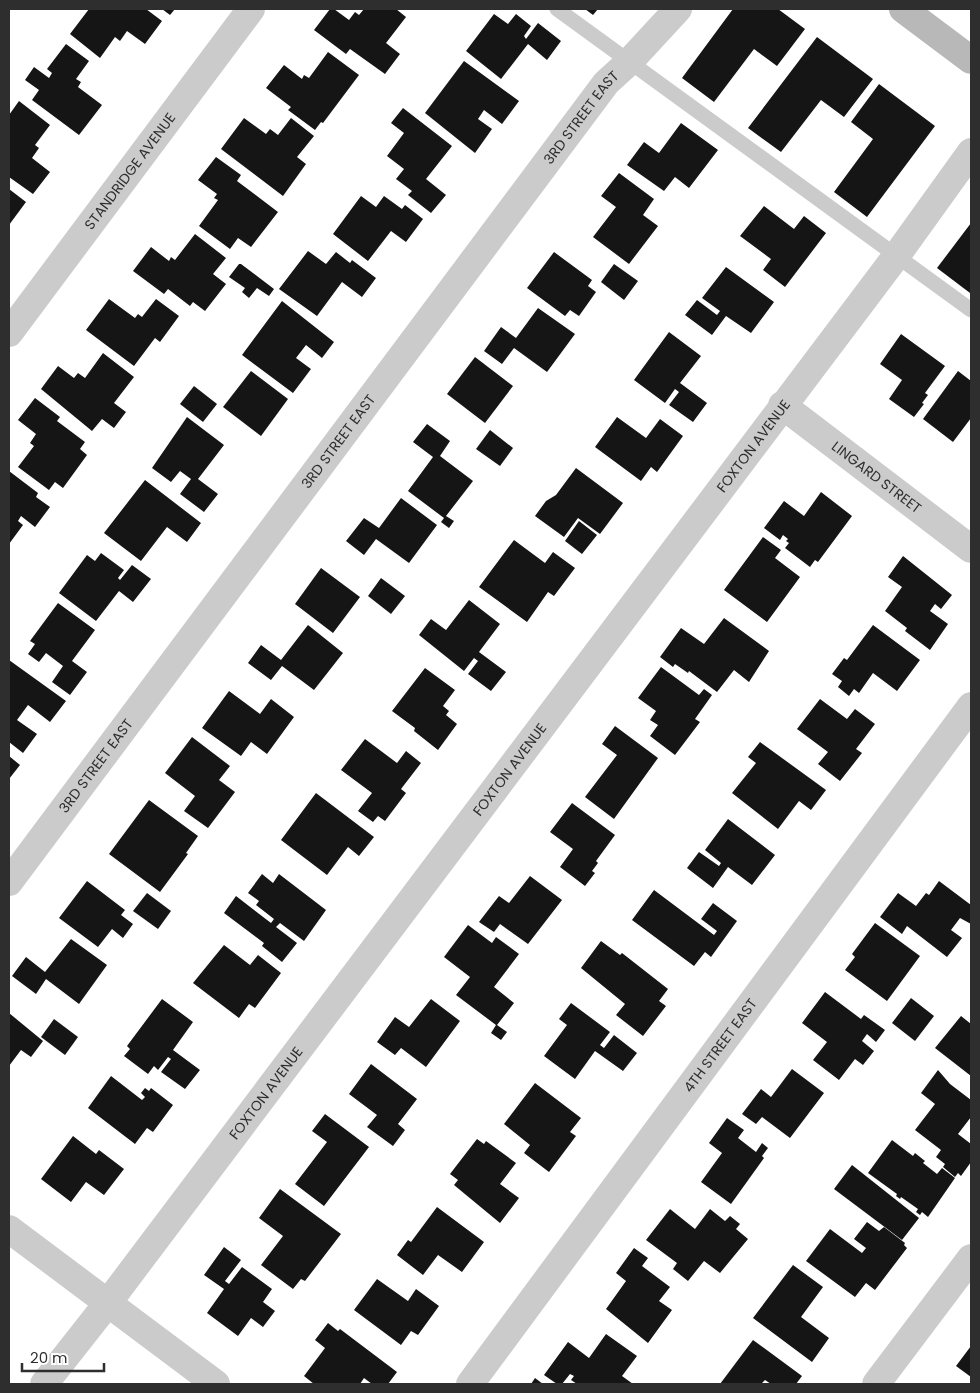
<svg xmlns="http://www.w3.org/2000/svg" width="980" height="1393" font-family="Poppins,sans-serif">
  <rect width="100%" height="100%" fill="#fff"/>
  <g fill="#151515">
    <polygon points="89,9 146,9 162,21 145,44 127,31 120,41 115,37 100,58 70,34"/>
    <polygon points="162,9 175,9 170,15"/>
    <polygon points="330,9 334,9 349,20 355,12 359,15 364,9 396,9 406,17 386,43 400,54 385,74 350,49 346,54 314,30"/>
    <polygon points="585,9 598,9 593,15"/>
    <polygon points="733,9 778,9 805,29 777,66 754,49 714,102 682,78"/>
    <polygon points="494,14 508,24 516,14 531,26 524,36 526,39 538,23 561,41 547,60 528,44 501,79 466,51"/>
    <polygon points="817,37 873,79 844,117 821,100 781,152 748,128"/>
    <polygon points="66,44 89,61 76,79 81,82 78,87 102,105 79,135 32,100 39,90 25,80 34,67 49,78 52,73 47,69"/>
    <polygon points="328,52 359,75 323,123 321,122 315,130 288,110 291,107 266,88 284,65 302,79 304,75 309,78"/>
    <polygon points="464,61 519,101 502,124 484,110 478,119 492,129 475,153 425,113"/>
    <polygon points="879,84 935,126 867,217 834,192 873,139 851,122"/>
    <polygon points="19,101 50,125 35,145 39,148 32,158 50,172 33,194 9,177 9,115"/>
    <polygon points="403,108 452,146 426,179 446,195 431,213 408,195 412,191 396,179 404,169 387,156 404,133 391,123"/>
    <polygon points="244,118 266,134 270,129 278,135 291,118 314,136 297,157 306,164 283,196 221,149"/>
    <polygon points="681,123 718,150 689,188 675,177 664,191 627,165 644,142 659,153"/>
    <polygon points="216,157 241,175 237,181 278,212 251,247 238,238 230,249 199,226 218,200 214,198 217,194 198,180"/>
    <polygon points="619,173 654,199 643,215 658,226 629,264 593,237 616,207 601,196"/>
    <polygon points="9,189 26,202 9,225"/>
    <polygon points="361,196 376,207 384,196 402,209 405,205 423,219 406,242 391,231 368,261 333,234"/>
    <polygon points="764,206 794,229 804,216 826,233 785,287 763,270 771,259 740,236"/>
    <polygon points="971,223 971,291 970,293 937,268"/>
    <polygon points="195,234 226,258 213,274 226,284 205,311 193,302 190,306 168,289 164,294 133,271 151,247 169,261 171,257 175,260"/>
    <polygon points="308,251 326,264 336,252 350,263 352,260 376,278 362,297 342,282 317,316 279,289"/>
    <polygon points="554,252 592,280 588,286 596,292 579,316 570,310 565,316 527,288"/>
    <polygon points="239,264 241,264 274,289 269,296 257,288 249,298 242,292 245,288 229,277"/>
    <polygon points="614,264 638,281 624,300 601,282"/>
    <polygon points="726,267 774,302 751,333 726,316 712,335 685,315 697,300 717,315 720,311 702,298"/>
    <polygon points="109,299 135,318 138,314 142,317 156,299 179,316 160,342 155,338 134,366 86,330"/>
    <polygon points="282,301 334,342 322,358 306,345 296,358 311,369 293,393 242,355"/>
    <polygon points="538,308 575,334 547,372 514,348 502,364 484,351 501,327 516,338"/>
    <polygon points="669,332 701,356 680,383 707,403 693,422 669,405 679,392 675,389 665,403 634,380"/>
    <polygon points="901,334 945,366 925,393 928,395 922,403 924,404 914,417 889,399 902,380 880,364"/>
    <polygon points="103,353 134,377 114,403 126,412 114,428 102,419 92,431 41,389 58,366 74,378 78,373 85,378"/>
    <polygon points="475,357 513,386 485,423 447,394"/>
    <polygon points="251,371 288,399 261,436 223,407"/>
    <polygon points="958,371 971,381 971,418 953,442 923,419"/>
    <polygon points="194,386 217,404 203,422 180,404"/>
    <polygon points="35,398 60,417 57,421 85,442 80,449 87,455 63,488 55,482 49,490 18,467 34,446 30,443 36,434 18,420"/>
    <polygon points="187,417 224,445 198,479 218,494 204,512 180,494 191,479 180,471 171,482 152,468"/>
    <polygon points="617,417 646,438 660,419 683,436 657,472 651,467 641,481 595,447"/>
    <polygon points="427,424 450,441 440,456 473,481 446,516 454,521 449,528 441,522 444,518 408,491 433,457 413,442"/>
    <polygon points="490,430 513,448 500,466 476,449"/>
    <polygon points="576,468 623,503 600,534 578,518 564,537 535,516 546,501 556,495"/>
    <polygon points="9,471 38,493 36,497 50,507 35,527 21,516 18,521 23,525 9,544"/>
    <polygon points="145,480 201,523 187,542 167,527 141,561 104,533"/>
    <polygon points="821,492 852,516 818,562 815,560 810,567 785,548 789,543 786,541 788,539 783,535 780,540 764,528 784,501 804,516"/>
    <polygon points="401,498 437,525 409,563 376,539 364,555 346,541 364,518 379,528"/>
    <polygon points="579,521 597,535 582,554 565,541"/>
    <polygon points="763,537 781,550 775,558 800,577 767,622 724,590"/>
    <polygon points="514,540 545,563 553,552 575,568 554,596 548,592 527,622 479,587"/>
    <polygon points="101,553 124,570 118,578 120,580 132,565 151,579 133,602 119,591 96,621 59,593 87,555 95,561"/>
    <polygon points="903,556 952,595 941,609 935,604 930,611 948,624 930,650 905,631 907,628 885,611 902,587 888,577"/>
    <polygon points="321,568 360,597 333,633 295,604"/>
    <polygon points="381,578 405,596 391,614 368,596"/>
    <polygon points="469,600 500,624 479,652 506,672 491,691 468,674 478,661 474,658 464,671 419,635 431,619 446,630"/>
    <polygon points="58,603 95,630 72,661 87,672 70,695 52,682 63,666 46,653 39,662 28,654 35,644 30,641"/>
    <polygon points="724,618 769,651 749,682 734,670 717,692 689,671 688,673 675,664 673,667 660,657 681,628 704,644"/>
    <polygon points="308,625 343,653 314,690 282,666 271,680 248,663 261,645 281,660"/>
    <polygon points="873,625 920,660 897,691 873,673 859,693 854,689 849,696 838,687 842,681 832,674 844,658 847,660"/>
    <polygon points="9,660 66,701 50,722 28,705 17,720 37,734 23,753 9,742"/>
    <polygon points="661,667 699,695 704,689 712,695 695,719 700,722 675,755 650,736 658,725 650,720 656,711 638,698"/>
    <polygon points="425,668 455,690 443,706 449,711 446,715 457,724 438,750 414,731 415,728 392,711"/>
    <polygon points="229,691 260,714 271,699 294,717 267,754 251,742 241,756 202,728"/>
    <polygon points="820,699 847,719 855,709 875,724 856,749 862,753 840,781 818,764 828,752 797,729"/>
    <polygon points="615,726 658,758 614,819 585,797 617,755 602,744"/>
    <polygon points="192,737 230,766 219,780 235,792 208,828 184,811 195,796 165,773"/>
    <polygon points="365,739 397,763 406,751 421,763 401,789 406,793 385,821 378,816 373,822 358,811 372,793 341,770"/>
    <polygon points="760,742 826,790 811,810 799,801 778,829 732,793 756,763 748,757"/>
    <polygon points="9,756 20,765 9,779"/>
    <polygon points="316,793 374,837 359,856 348,847 327,875 281,840"/>
    <polygon points="149,800 198,836 186,853 188,854 160,892 109,854"/>
    <polygon points="572,803 615,835 596,861 598,863 592,871 595,873 585,886 560,867 573,849 550,832"/>
    <polygon points="728,819 775,855 752,885 728,867 713,888 687,868 699,852 719,866 721,863 705,850"/>
    <polygon points="262,874 273,883 279,874 326,910 304,941 280,923 276,927 297,943 282,962 262,946 264,943 224,913 236,896 271,923 274,919 256,905 259,901 248,893"/>
    <polygon points="530,876 562,900 528,944 500,924 494,932 479,922 499,896 509,903"/>
    <polygon points="87,881 125,910 121,915 133,924 123,938 112,929 98,947 59,918"/>
    <polygon points="939,881 971,905 971,924 960,918 951,930 962,938 947,957 907,926 902,934 880,917 898,893 916,906 926,893 929,895"/>
    <polygon points="654,890 714,935 717,931 701,919 713,903 737,921 711,957 705,952 694,966 632,920"/>
    <polygon points="147,893 171,911 158,929 133,911"/>
    <polygon points="875,923 920,956 887,1001 845,970 855,957 852,954"/>
    <polygon points="468,925 492,943 496,937 519,954 494,987 514,1003 497,1025 507,1032 501,1040 491,1033 496,1025 456,995 470,977 444,957"/>
    <polygon points="71,939 107,965 79,1004 46,979 36,994 12,976 26,957 45,972"/>
    <polygon points="601,941 620,955 622,953 668,989 659,1001 666,1006 643,1036 616,1015 625,1004 581,968"/>
    <polygon points="224,945 250,965 258,955 281,973 255,1008 249,1004 239,1018 193,983"/>
    <polygon points="825,992 861,1019 864,1015 885,1030 876,1042 867,1034 862,1041 874,1051 863,1065 855,1059 839,1080 813,1060 827,1042 802,1023"/>
    <polygon points="911,998 934,1016 915,1041 892,1023"/>
    <polygon points="162,999 193,1022 173,1050 200,1070 185,1089 161,1072 171,1059 168,1057 158,1070 154,1066 148,1074 124,1056 130,1049 127,1046"/>
    <polygon points="431,999 460,1021 426,1067 401,1048 395,1055 377,1042 395,1017 409,1027"/>
    <polygon points="571,1003 610,1032 600,1045 604,1048 614,1035 637,1053 623,1071 595,1051 575,1079 544,1056 567,1025 559,1019"/>
    <polygon points="9,1013 43,1041 31,1057 21,1050 9,1066"/>
    <polygon points="961,1016 971,1024 971,1076 935,1048"/>
    <polygon points="54,1019 78,1037 65,1055 41,1037"/>
    <polygon points="371,1064 417,1099 398,1124 405,1130 393,1146 367,1127 377,1115 349,1094"/>
    <polygon points="792,1069 824,1093 790,1138 762,1117 756,1124 742,1114 761,1089 771,1097"/>
    <polygon points="938,1070 950,1084 971,1100 971,1117 958,1134 971,1144 971,1162 961,1176 958,1173 955,1177 943,1167 945,1164 936,1157 941,1150 915,1130 935,1104 921,1093"/>
    <polygon points="111,1076 142,1100 145,1097 141,1093 145,1088 149,1091 151,1088 173,1105 153,1132 147,1128 135,1144 88,1108"/>
    <polygon points="535,1083 581,1118 570,1132 576,1136 549,1172 524,1153 530,1145 504,1124"/>
    <polygon points="325,1114 369,1147 324,1206 295,1184 327,1142 312,1131"/>
    <polygon points="727,1118 744,1130 738,1138 756,1152 762,1143 768,1148 762,1156 764,1158 731,1204 701,1182 722,1153 709,1143"/>
    <polygon points="73,1136 96,1154 99,1150 124,1169 104,1195 86,1182 71,1202 41,1179"/>
    <polygon points="477,1139 484,1144 486,1141 516,1163 500,1184 519,1198 500,1223 454,1185 458,1180 450,1174"/>
    <polygon points="892,1140 913,1156 915,1153 925,1161 923,1163 937,1174 942,1168 955,1178 928,1217 922,1212 920,1215 916,1212 918,1209 901,1197 900,1199 896,1196 897,1194 868,1173"/>
    <polygon points="852,1165 919,1218 902,1240 834,1189"/>
    <polygon points="280,1189 341,1234 305,1281 301,1279 293,1289 261,1265 283,1236 259,1218"/>
    <polygon points="437,1207 484,1242 462,1272 438,1255 423,1275 397,1255 408,1240 411,1242"/>
    <polygon points="670,1209 695,1229 710,1209 725,1221 730,1216 740,1224 736,1229 748,1239 720,1273 704,1261 688,1281 673,1269 677,1263 646,1240"/>
    <polygon points="867,1222 879,1231 884,1227 905,1243 904,1245 907,1248 875,1290 866,1283 855,1297 806,1261 830,1229 862,1253 866,1248 854,1239"/>
    <polygon points="224,1247 241,1260 225,1281 229,1284 242,1267 272,1289 263,1302 275,1311 263,1327 251,1318 238,1336 207,1313 224,1289 204,1275"/>
    <polygon points="634,1248 648,1258 642,1266 670,1287 659,1301 672,1310 648,1343 606,1309 626,1281 616,1273"/>
    <polygon points="793,1265 823,1287 801,1317 829,1338 812,1362 753,1318"/>
    <polygon points="377,1279 408,1301 416,1289 439,1306 418,1335 411,1331 401,1345 354,1310"/>
    <polygon points="328,1323 338,1331 340,1329 397,1372 388,1384 372,1384 364,1378 360,1384 314,1384 304,1376 325,1348 315,1340"/>
    <polygon points="606,1334 637,1356 622,1376 633,1384 577,1384 571,1380 574,1376 570,1374 562,1384 557,1384 544,1375 568,1342 589,1358"/>
    <polygon points="753,1340 802,1376 796,1384 771,1384 765,1380 761,1384 720,1384"/>
    <polygon points="971,1346 971,1377 956,1366"/>
    <polygon points="535,1378 543,1384 531,1384"/>
  </g>
  <g fill="none" stroke-linecap="round" stroke-linejoin="round">
    <polyline stroke="#cbcbcb" stroke-width="15" points="557,9 971,310"/>
    <g stroke="#cbcbcb" stroke-width="28">
      <path id="s1" d="M 9,333 L 251,9"/>
      <path id="s2" d="M 782,405 L 971,549"/>
      <path id="s3" d="M 9,882 L 606,83 L 629,62 L 678,9"/>
      <polyline points="9,1229 216,1384"/>
      <path id="s4" d="M 44,1384 L 107,1304 L 897,255 L 971,152"/>
      <path id="s5" d="M 470,1384 L 971,706"/>
      <polyline points="876,1384 971,1258"/>
    </g>
    <polyline stroke="#b8b8b8" stroke-width="28" points="903,9 971,60"/>
  </g>
  <g text-anchor="middle" dominant-baseline="central" stroke-width="5" stroke-linejoin="round" paint-order="stroke">
    <g font-size="14" fill="#2e2e2e" stroke="#fff">
      <text stroke="none"><textPath href="#s3" startOffset="955">3RD STREET EAST</textPath></text>
      <text stroke="none"><textPath href="#s1" startOffset="202">STANDRIDGE AVENUE</textPath></text>
      <text stroke="none"><textPath href="#s3" startOffset="550">3RD STREET EAST</textPath></text>
      <text stroke="none"><textPath href="#s4" startOffset="1176">FOXTON AVENUE</textPath></text>
      <text stroke="none"><textPath href="#s2" startOffset="119">LINGARD STREET</textPath></text>
      <text stroke="none"><textPath href="#s3" startOffset="145">3RD STREET EAST</textPath></text>
      <text stroke="none"><textPath href="#s4" startOffset="771">FOXTON AVENUE</textPath></text>
      <text stroke="none"><textPath href="#s5" startOffset="421">4TH STREET EAST</textPath></text>
      <text stroke="none"><textPath href="#s4" startOffset="366">FOXTON AVENUE</textPath></text>
    </g>
  </g>
  <rect width="980" height="1393" fill="none" stroke="#2e2e2e" stroke-width="20"/>
  <path d="M22 1363v8h82v-8" fill="none" stroke="#2e2e2e" stroke-width="2.5"/>
  <text x="30" y="1363" font-size="15" fill="#2e2e2e" stroke="#ffffff" stroke-width="4" paint-order="stroke">20 m</text>
</svg>
